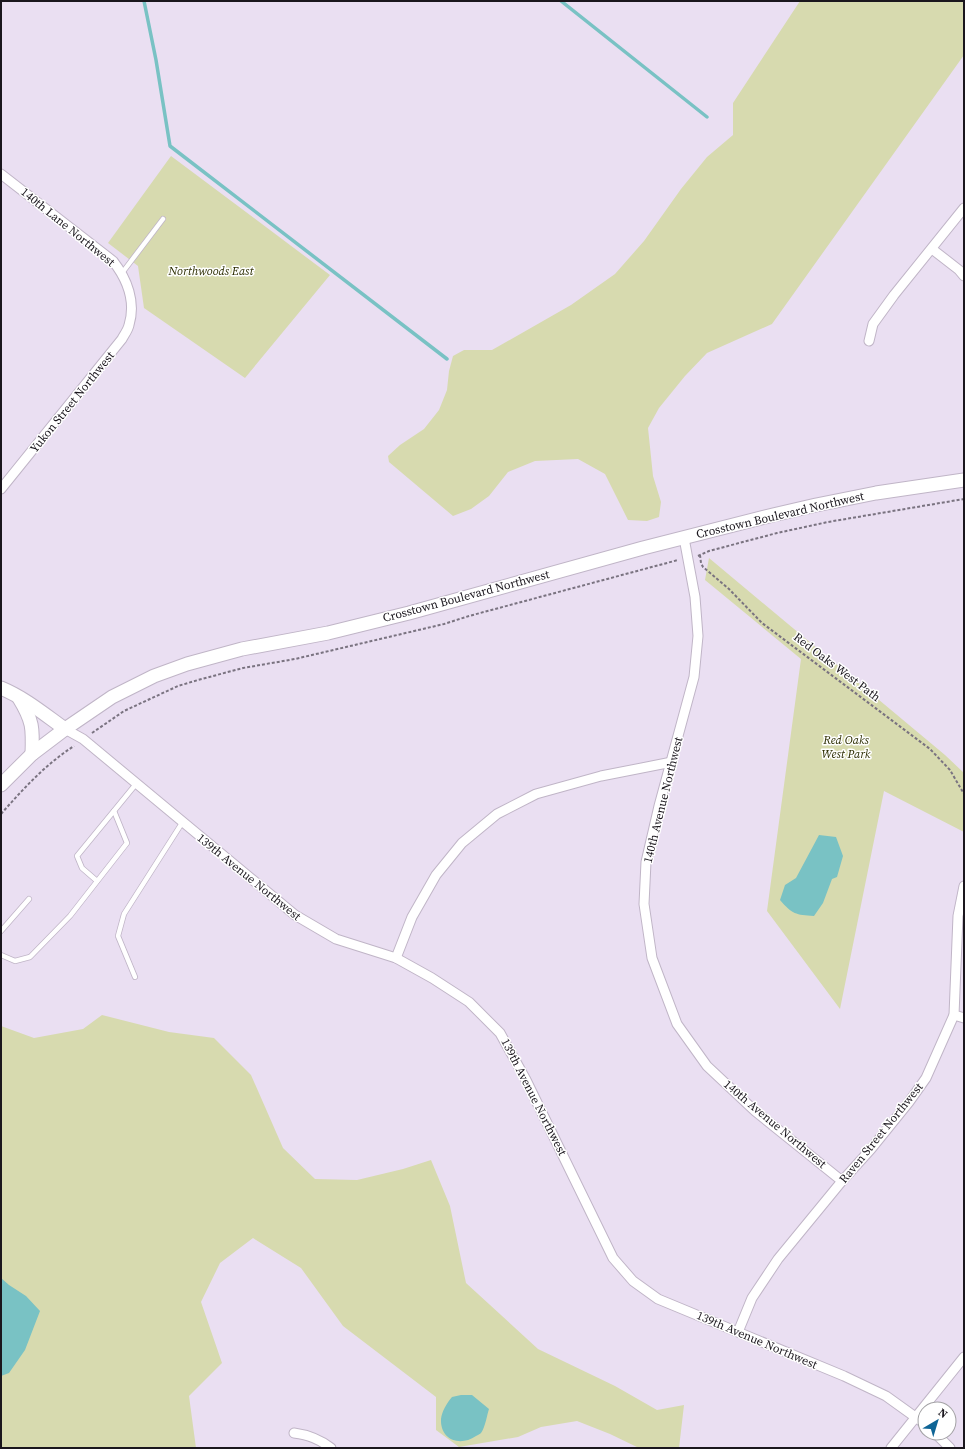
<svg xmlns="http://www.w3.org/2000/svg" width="965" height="1449" font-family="'Source Serif 4',serif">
  <rect width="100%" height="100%" fill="#eadff2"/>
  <g fill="#d7daaf">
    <polygon points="800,1 964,1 964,55 772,324 707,353 685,376 659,408 648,428 653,476 661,502 659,517 647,521 628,520 605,474 578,459 535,461 508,472 489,496 471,509 453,516 389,462 388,456 400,445 424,429 439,410 447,390 449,371 453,356 464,350 492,350 571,305 615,274 644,241 681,189 707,157 733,135 733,103"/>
    <polygon points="171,156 330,275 245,378 144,308 138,266 108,243"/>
    <polygon points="709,558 945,755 964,773 964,832 884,791 840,1009 767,911 801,659 705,580"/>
    <polygon points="102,1015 169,1032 214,1038 251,1075 283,1148 315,1179 357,1180 403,1169 431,1160 450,1206 466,1283 538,1349 615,1386 657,1410 684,1405 679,1448 639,1448 610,1434 577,1421 541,1427 518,1437 459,1447 436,1430 436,1397 343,1326 301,1268 253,1238 220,1263 201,1302 222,1363 189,1396 196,1448 1,1448 1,1026 34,1038 83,1029"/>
  </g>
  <g fill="#79c2c4">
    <path d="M 819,835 L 836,837 L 843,856 L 837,877 L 832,879 L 823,903 L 814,916 C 796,915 792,914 780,900 L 785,885 L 796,878 Z"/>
    <polygon points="1,1278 9,1285 26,1296 40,1311 25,1350 9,1373 1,1376"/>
    <path d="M 461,1395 L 472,1395 L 489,1409 C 487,1415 485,1428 481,1433 C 480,1434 478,1435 476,1436 C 460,1447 440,1440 441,1419 C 442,1411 447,1403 452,1397 Z"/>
  </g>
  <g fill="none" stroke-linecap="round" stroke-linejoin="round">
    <g stroke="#79c2c4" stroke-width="3.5">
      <polyline points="144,1 156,60 170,146 447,359"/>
      <polyline points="561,1 707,117"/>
    </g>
    <g stroke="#c0b5c7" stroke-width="6">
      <g id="lane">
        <polyline points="122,273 163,219"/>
        <polyline points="97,881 82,868 77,856 136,784"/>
        <polyline points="1,931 29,899"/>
        <polyline points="1,955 15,961 30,957 70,916 127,843 114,811"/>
        <polyline points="135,977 118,936 124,914 182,823"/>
      </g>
    </g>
    <g stroke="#c0b5c7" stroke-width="11">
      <g id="street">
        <path d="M 1,174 L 113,261 C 127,279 136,302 129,325 C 128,330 124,335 122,339 L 1,489"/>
        <polyline points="932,249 959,270 964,276"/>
        <polyline points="869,341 873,324 894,295 964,208"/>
        <polyline points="684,538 695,597 698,636 694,677 659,806 646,862 644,904 652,958 677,1024 707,1066 755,1111 842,1181"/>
        <polyline points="65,729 83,739 295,915 336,939 396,958 432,978 469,1002 500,1033 526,1080 613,1258 633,1281 658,1299 844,1376 886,1396 925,1424"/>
        <polyline points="396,958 412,917 436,875 462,843 497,814 536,794 601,776 672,762"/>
        <polyline points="954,1015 964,1018"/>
        <polyline points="738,1332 752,1298 778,1259 842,1181 871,1149 909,1102 926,1078 954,1015 958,916 964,886"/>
        <path d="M 294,1433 C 309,1435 319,1439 331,1448"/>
        <polyline points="935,1433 950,1448"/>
        <polyline points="891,1448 964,1357"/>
      </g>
    </g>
    <g stroke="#c0b5c7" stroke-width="15">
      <g id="secondary">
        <path d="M 1,688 C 25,698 44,714 65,729"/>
        <path d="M 19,698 C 33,721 33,728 32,754"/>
        <polyline points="1,785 32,754 65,729 112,697 154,676 187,664 242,649 328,633 409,613 643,548 773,515 816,505 876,493 964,480"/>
      </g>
    </g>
    <g stroke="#7a7380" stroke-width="2" stroke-dasharray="3 2" stroke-linecap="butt">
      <polyline points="700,555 701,563 703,567 729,589 762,623 930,749 950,770 964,794"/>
      <polyline points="698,556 709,551 777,533 828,522 964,499"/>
      <polyline points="92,733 124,711 178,686 198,680 243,668 295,659 444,624 469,616 678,560"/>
      <path d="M 1,814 C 23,789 46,764 74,746"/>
    </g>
    <use href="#lane" stroke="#fff" stroke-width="4.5"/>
    <use href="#street" stroke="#fff" stroke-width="9"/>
    <use href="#secondary" stroke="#fff" stroke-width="13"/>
  </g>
  <g text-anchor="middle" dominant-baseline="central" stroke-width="3" stroke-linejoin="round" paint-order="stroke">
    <g font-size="12" fill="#1a161d" stroke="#fff">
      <text transform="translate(68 227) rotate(39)">140th Lane Northwest</text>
      <text transform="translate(72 402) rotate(-51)">Yukon Street Northwest</text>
      <text transform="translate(780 515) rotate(-13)">Crosstown Boulevard Northwest</text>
      <text transform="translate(466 596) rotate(-15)">Crosstown Boulevard Northwest</text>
      <text transform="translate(837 667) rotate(37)">Red Oaks West Path</text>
      <text transform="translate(663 800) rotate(-76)">140th Avenue Northwest</text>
      <text transform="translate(249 877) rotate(39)">139th Avenue Northwest</text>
      <text transform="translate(534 1097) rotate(63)">139th Avenue Northwest</text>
      <text transform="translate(775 1124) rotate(40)">140th Avenue Northwest</text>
      <text transform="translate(881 1133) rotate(-51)">Raven Street Northwest</text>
      <text transform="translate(757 1340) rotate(23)">139th Avenue Northwest</text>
    </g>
    <g font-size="12" font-style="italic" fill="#2c2d01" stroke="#fff">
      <text x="211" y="271">Northwoods East</text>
      <text x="846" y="740">Red Oaks<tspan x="846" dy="14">West Park</tspan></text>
    </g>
  </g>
  <rect width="965" height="1449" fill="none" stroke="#1a161d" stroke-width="4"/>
  <g transform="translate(937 1421) rotate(38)"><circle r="19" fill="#ffffff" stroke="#a3a2a5"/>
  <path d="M0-3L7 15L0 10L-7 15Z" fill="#0f6596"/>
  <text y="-6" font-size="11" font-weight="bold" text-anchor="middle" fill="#1a161d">N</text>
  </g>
</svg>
